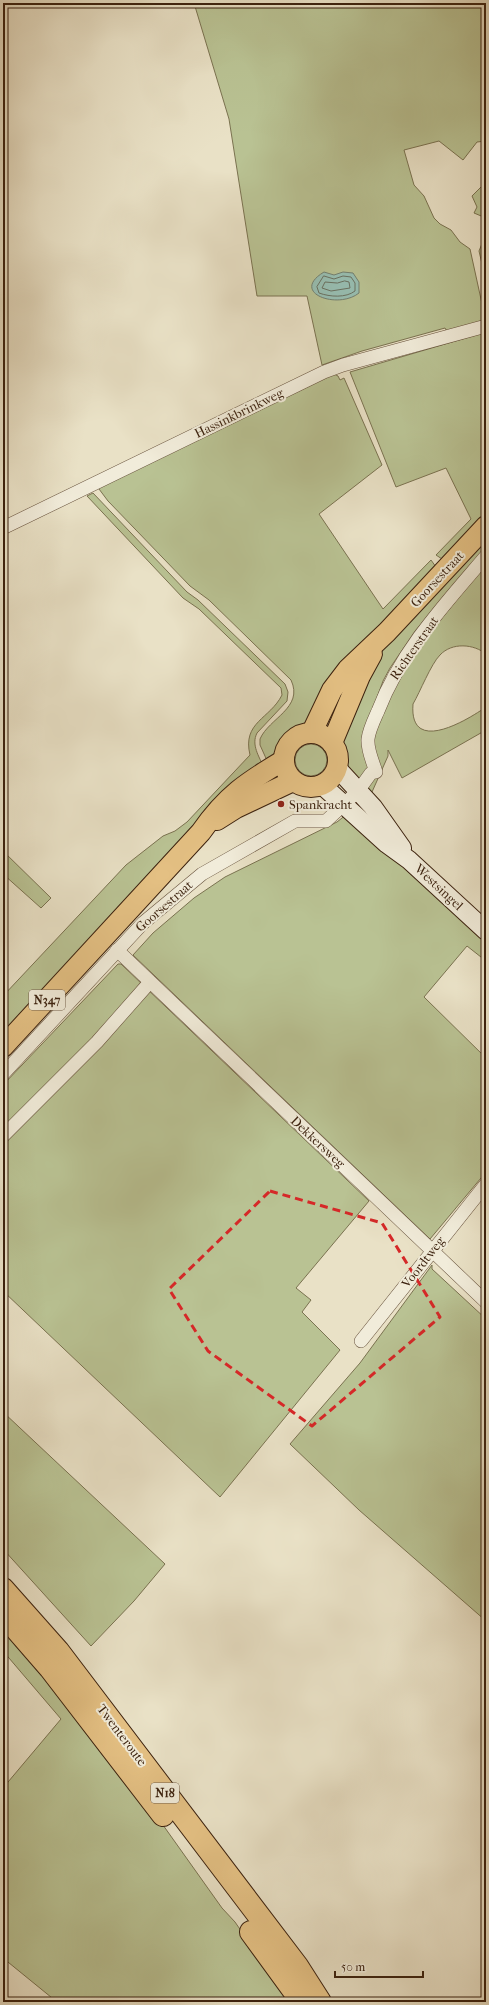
<svg xmlns="http://www.w3.org/2000/svg" width="489" height="2005" font-family="'IM FELL French Canon',serif">
  <rect width="100%" height="100%" fill="#e9e1c6"/>
  <filter id="stains"><feTurbulence type="fractalNoise" baseFrequency=".005" numOctaves="4"/><feColorMatrix values="0 0 0 0 .2 0 0 0 0 .09 0 0 0 0 .02 0 0 0 .5 -.17"/></filter>
  <radialGradient id="worn" r=".72"><stop offset=".6" stop-color="#630" stop-opacity="0"/><stop offset="1" stop-color="#630" stop-opacity=".3"/></radialGradient>
  <g fill="#b9c293" stroke="#7a7250">
    <polygon points="194,3 486,3 486,141 477,142 463,160 439,141 404,150 414,185 424,196 434,218 440,224 451,230 460,242 470,249 486,322 448,333 445,328 362,351 322,365 307,296 257,296 229,119"/>
    <polygon points="483,185 486,185 486,218 474,213 477,207 472,196"/>
    <polygon points="486,234 486,281 479,251"/>
    <polygon points="486,332 486,515 446,559 442,559 436,555 471,519 446,468 396,487 350,372"/>
    <path d="M 334,374 L 338,376 L 340,380 L 344,378 L 382,465 L 319,514 L 383,609 L 431,560 L 436,567 L 305,727 C 282,735 283,749 269,765 L 260,745 L 260,739 C 269,718 304,708 291,680 L 209,600 L 190,586 L 108,501 L 99,489 L 100,487 Z"/>
    <path d="M 93,493 L 187,592 L 198,600 L 285,684 L 288,692 L 287,701 L 257,733 C 251,745 259,756 264,768 L 3,1034 L 3,996 L 126,865 L 163,836 L 175,831 L 187,822 L 250,755 C 242,722 270,719 282,695 L 281,688 L 199,609 L 183,598 L 87,496 Z"/>
    <polygon points="486,536 486,547 415,631 390,668 383,681 365,731 368,767 357,784 341,765 339,743 376,654"/>
    <path d="M 486,564 L 486,654 C 474,644 452,642 440,655 C 431,664 420,692 413,704 C 409,755 466,721 486,707 L 486,730 L 402,778 L 388,750 L 388,756 L 372,792 L 368,795 L 367,787 L 372,741 L 398,672 Z"/>
    <circle cx="311" cy="760" r="16"/>
    <polygon points="347,814 486,943 486,961 467,946 424,997 486,1058 486,1172 430,1239 133,955 153,933 194,898 225,877 337,822"/>
    <polygon points="3,851 51,898 41,908 3,874"/>
    <polygon points="118,964 121,964 369,1201 296,1288 311,1300 302,1312 340,1350 220,1497 3,1291 3,1085"/>
    <polygon points="432,1265 432,1269 486,1319 486,1621 359,1510 290,1444 360,1363"/>
    <polygon points="3,1412 165,1564 134,1601 91,1646 3,1549"/>
    <polygon points="3,1625 153,1811 222,1908 235,1922 290,2002 57,2002 3,1958 3,1788 61,1719 3,1651"/>
  </g>
  <path fill="#97beb2" stroke="#727f70" d="M 324,272 L 334,275 L 343,272 L 353,273 L 359,282 L 359,293 C 338,310 289,293 324,272 Z"/>
  <g fill="none" stroke-linecap="round" stroke-linejoin="round">
    <g stroke="#697060" stroke-width="1">
      <path d="M 324,276 L 334,279 L 343,276 L 351,277 L 355,283 L 355,291 C 346,298 330,297 319,293 L 317,287 Z"/>
      <polygon points="345,281 349,282 350,288 331,291 322,288 325,282 337,283"/>
    </g>
    <g stroke="#66513c" stroke-width="14">
      <g id="minor">
        <polyline points="3,528 324,372 343,365 486,326"/>
        <polyline points="117,950 486,1302"/>
        <path d="M 3,1074 L 143,923 L 202,874 L 295,821 L 326,821 L 358,791 L 371,773 L 376,772 C 373,762 367,750 368,739 C 369,730 374,720 378,711 C 401,651 445,604 486,556"/>
        <polyline points="3,1136 97,1042 150,982"/>
        <polyline points="361,1341 486,1184"/>
      </g>
    </g>
    <g stroke="#3b210e" stroke-width="20">
      <g id="secondary">
        <polyline points="337,768 373,807 402,848"/>
        <polyline points="322,785 387,844 409,860 486,931"/>
      </g>
    </g>
    <g stroke="#3b210e" stroke-width="22">
      <g id="primary">
        <polyline points="312,732 332,690 348,669 387,632 486,526"/>
        <circle cx="311" cy="760" r="27"/>
        <polyline points="332,743 360,676 372,654"/>
        <polyline points="217,820 236,808 293,781"/>
        <path d="M 3,1047 L 201,832 C 226,796 247,782 284,760"/>
      </g>
    </g>
    <g stroke="#3b210e" stroke-width="24">
      <g id="trunk">
        <polyline points="3,1589 58,1651 297,1966 320,2002"/>
        <polyline points="3,1614 50,1668 163,1815"/>
        <polyline points="251,1932 302,2002"/>
      </g>
    </g>
    <use href="#minor" stroke="#f1ecda" stroke-width="13"/>
    <use href="#secondary" stroke="#f1ecda" stroke-width="18"/>
    <use href="#primary" stroke="#e4c083" stroke-width="20"/>
    <use href="#trunk" stroke="#e4c083" stroke-width="22"/>
  </g>
  <path fill="none" stroke="#d62828" stroke-width="3" stroke-dasharray="8 5" stroke-linejoin="round" d="M 270,1191 L 382,1223 L 440,1317 L 312,1426 L 208,1351 L 169,1289 Z"/>
  <circle fill="#8f2418" stroke="#f1ecda" stroke-width="1.5" cx="281" cy="804" r="4"/>
  <g text-anchor="middle" dominant-baseline="central" stroke-width="4" stroke-linejoin="round" paint-order="stroke">
    <g fill="#f1ecda" stroke="#725e4b" stroke-width="1">
      <rect x="29" y="990" width="36" height="20" rx="3"/>
      <rect x="151" y="1783" width="28" height="20" rx="3"/>
    </g>
    <g font-size="12" font-weight="bold" fill="#3b210e">
      <text x="47" y="1000">N347</text>
      <text x="165" y="1793">N18</text>
    </g>
    <g font-size="13" fill="#3b210e" stroke="#f1ecda">
      <text transform="translate(239 413) rotate(-26)">Hassinkbrinkweg</text>
      <text transform="translate(437 579) rotate(-47)">Goorsestraat</text>
      <text transform="translate(414 648) rotate(-55)">Richterstraat</text>
      <text transform="translate(439 887) rotate(43)">Westsingel</text>
      <text transform="translate(164 906) rotate(-41)">Goorsestraat</text>
      <text transform="translate(318 1142) rotate(43)">Dekkersweg</text>
      <text transform="translate(423 1262) rotate(-52)">Voordtweg</text>
      <text transform="translate(122 1735) rotate(53)">Twenteroute</text>
    </g>
    <g font-size="13" fill="#3b210e" stroke="#f1ecda" text-anchor="start">
      <text x="289" y="804">Spankracht</text>
    </g>
  </g>
  <rect width="489" height="2005" fill="none" stroke="#e9e1c6" stroke-width="16"/>
  <rect x="4" y="4" width="481" height="1997" fill="none" stroke="#3b210e" stroke-width="2"/>
  <rect x="8" y="8" width="473" height="1989" fill="none" stroke="#3b210e"/>
  <path d="M335 1971v6h88v-6" fill="none" stroke="#3b210e" stroke-width="2"/>
  <text x="341" y="1971" font-size="12" fill="#3b210e" stroke="#f1ecda" stroke-width="3" paint-order="stroke">50 m</text>
  <rect width="100%" height="100%" filter="url(#stains)"/>
  <rect width="100%" height="100%" fill="url(#worn)"/>
</svg>
